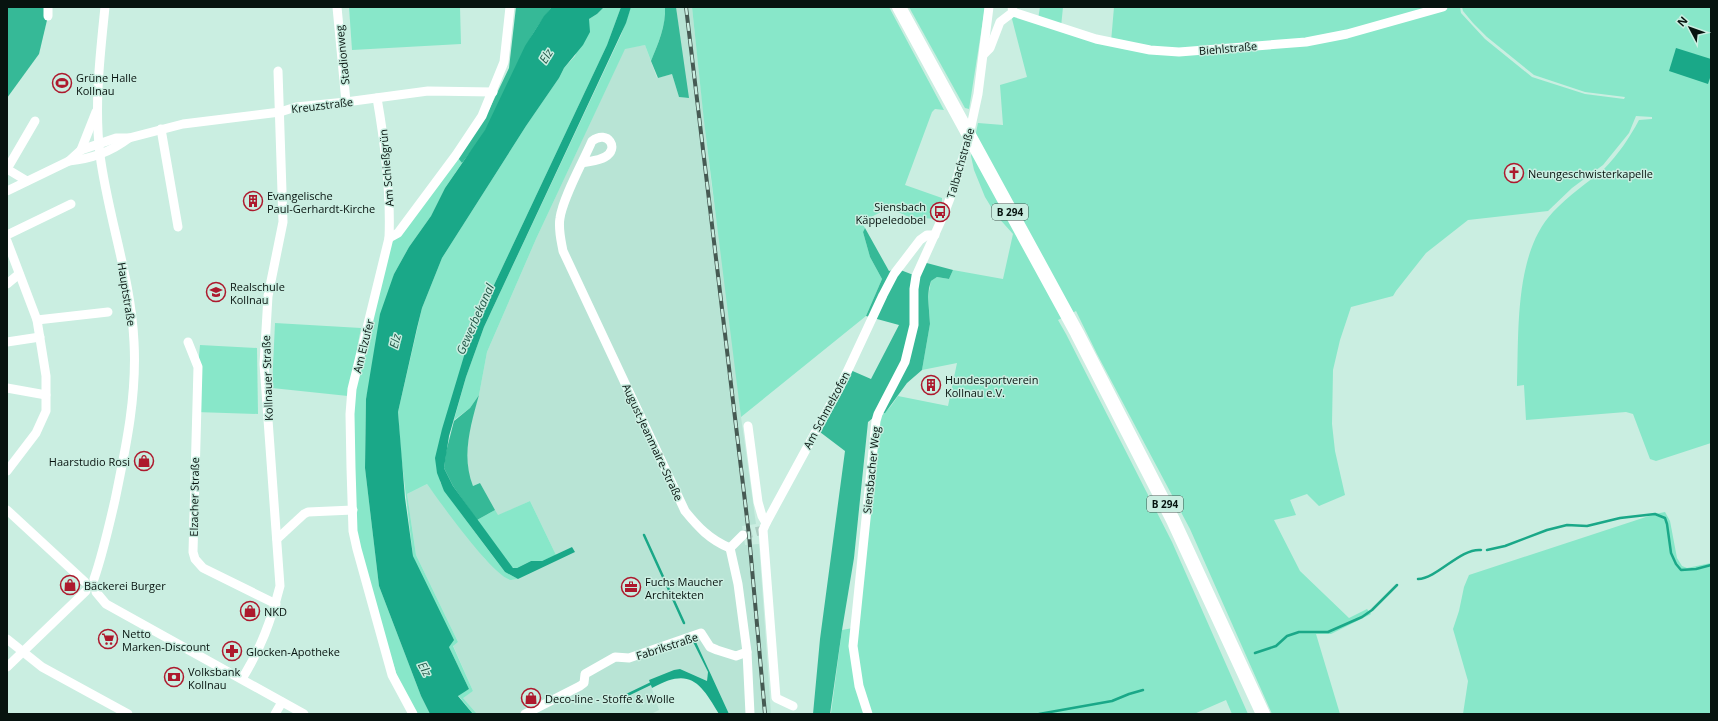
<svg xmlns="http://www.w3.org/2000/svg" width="1718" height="721" font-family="'Open Sans',sans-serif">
  <rect width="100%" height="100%" fill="#caeee1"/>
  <polygon fill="#b8e4d5" points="676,7 692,7 711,181 730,311 741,417 756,524 742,526 745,545 759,544 771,714 729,714 696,642 693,643 708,672 707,681 680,669 649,680 659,710 651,714 477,714 462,697 473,691 453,645 458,642 416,555 407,494 427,484 485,559 505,576 511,580 518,579 573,549 572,547 556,555 530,501 497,516 480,483 473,486 468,474 468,432 479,395 487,352 536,239 625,48 645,45 657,78 672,74 679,97 688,98"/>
  <g fill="#88e7c9">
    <polygon points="349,7 460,7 461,44 352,50"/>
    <path d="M 604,7 L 621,7 L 607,45 L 470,336 L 466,347 L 440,482 L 451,500 L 492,555 L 505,572 L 518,579 C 515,579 513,580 511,580 C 493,577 440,502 427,484 L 407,494 L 416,555 L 458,642 L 453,646 L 473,691 L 463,698 L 477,714 L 473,714 L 458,695 L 469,689 L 449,647 L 413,556 L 401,454 L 398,412 L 422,308 L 442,258 L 526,126 L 559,78 L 564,68 L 575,56 L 589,19 L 597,14 Z"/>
    <path d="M 631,7 L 665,7 C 666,26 658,44 651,61 L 645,45 L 625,49 L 536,239 L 487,352 L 479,395 L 470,408 L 454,420 L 466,377 L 484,327 L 621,35 Z"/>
    <polygon points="692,7 889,7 944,110 935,109 932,112 905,185 942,198 942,205 936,219 909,217 889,208 861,222 865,228 863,232 870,257 882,279 866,316 741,417 704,121"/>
    <polygon points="909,7 985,7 969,109 965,108"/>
    <path d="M 1040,7 L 1063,7 L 1061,27 L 1111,42 L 1114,7 L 1460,7 L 1461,13 L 1485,39 L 1532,77 L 1585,94 L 1624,99 L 1625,97 L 1585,92 L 1534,75 L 1487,37 L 1473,23 L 1463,11 L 1462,7 L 1711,7 L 1711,443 L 1656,461 L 1650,459 L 1633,414 L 1626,412 L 1526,420 L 1524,385 L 1517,386 C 1519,332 1514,253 1553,212 C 1568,196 1587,183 1604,169 C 1618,155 1630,137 1639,120 L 1652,119 L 1652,117 L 1636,116 L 1629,133 L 1603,165 L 1572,188 L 1548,211 L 1468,220 L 1426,253 L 1396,291 L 1393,296 L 1351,307 L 1340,340 L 1333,370 L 1332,424 L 1335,451 L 1345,495 L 1319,506 L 1307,494 L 1290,500 L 1296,515 L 1274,520 L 1300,571 L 1349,618 L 1367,609 L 1371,614 L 1331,634 L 1316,634 L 1340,714 L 1272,714 L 1190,529 L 1097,354 L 1076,311 L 1058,320 L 1066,334 L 1172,542 L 1248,714 L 1232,714 L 1226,700 L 1194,714 L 831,713 L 842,630 L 853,628 L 876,421 L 891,406 L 898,396 L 948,406 L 957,363 L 922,370 L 930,324 L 928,297 L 931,281 L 937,277 L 949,279 L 953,270 L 1003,279 L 1013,234 L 996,215 L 985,197 L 974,170 L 971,156 L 978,123 L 1003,125 L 1000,85 L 1027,77 L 1012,19 L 1013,15 L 1038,19 Z"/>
    <polygon points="456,155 462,163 445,188 431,216 409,247 394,274 366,399 365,468 379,586 421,696 430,714 413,714 405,701 357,549 350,414 389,238"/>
    <polygon points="275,323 361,328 348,396 272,388"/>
    <polygon points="200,345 257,348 258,414 196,412 198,367"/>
    <polygon points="530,501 556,555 542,561 531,561 515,569 511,566 477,520 495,510 498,515"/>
    <polygon points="1665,512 1670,521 1677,558 1682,566 1687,568 1711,563 1711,714 1463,714 1468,681 1453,629 1459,611 1464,587 1469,575 1655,514"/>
  </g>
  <g fill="#36b997">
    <polygon points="7,7 48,7 48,16 39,54 7,98"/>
    <path d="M 516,7 L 552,7 C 521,43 509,90 485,131 C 478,142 470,153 462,163 L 458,158 L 489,110 L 509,68 Z"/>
    <path d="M 665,7 L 676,7 L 689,98 L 679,97 L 672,74 L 658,78 L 651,61 C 658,44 666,26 665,7 Z"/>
    <polygon points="865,228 889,271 898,269 916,276 923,262 953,270 949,279 937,277 931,281 929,288 928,297 930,324 922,370 907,383 885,413 878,414 868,422 854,558 842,630 830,714 813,714 820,639 845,451 816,429 848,369 871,379 899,325 866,316 882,279 870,257 863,232"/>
    <path d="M 479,395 C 471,424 461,456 473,486 L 480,483 L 495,510 L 477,520 L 453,486 L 444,468 L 446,452 L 454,421 L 470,408 Z"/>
  </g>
  <g fill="#1aa888">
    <polygon points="552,7 604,7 597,14 589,19 590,32 583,45 564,68 559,78 526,126 442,258 422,308 417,328 398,412 405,498 413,556 454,640 449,647 469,689 458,696 473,714 430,714 421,696 379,586 365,468 366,399 380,314 394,274 409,247 431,216 445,188 485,130 525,46 544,16"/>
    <polygon points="621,7 631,7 626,23 484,327 466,377 449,436 444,468 453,486 513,568 517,568 531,561 542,561 572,547 575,552 518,579 505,572 444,491 437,473 435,458 442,429 470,336 607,45"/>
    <polygon points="1676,48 1711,59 1711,75 1708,84 1669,71"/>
    <path d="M 693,642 L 696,642 L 729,714 L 719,714 C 700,682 690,667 652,688 L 649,680 L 674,670 L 680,669 L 707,681 L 708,672 Z"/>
  </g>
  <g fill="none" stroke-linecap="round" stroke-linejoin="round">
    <g stroke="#1aa888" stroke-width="2.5">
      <polyline points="644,535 684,623"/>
      <polyline points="1487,550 1505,546 1547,530 1567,525 1587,526 1620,518 1655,514 1665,518 1667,524 1671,553 1676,564 1681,570 1696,569 1711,565"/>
      <path d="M 1418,579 C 1438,578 1460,548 1481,550"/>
      <polyline points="1255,653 1276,646 1287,636 1299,632 1328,632 1362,617 1372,610 1397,585"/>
      <polyline points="627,695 652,683"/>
      <polyline points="1039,714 1112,701 1129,694 1143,690"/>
    </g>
    <polyline stroke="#adcdc2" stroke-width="9" stroke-dasharray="9 4.5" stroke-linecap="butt" points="743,535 763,530"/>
    <g stroke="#fff" stroke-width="9">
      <polyline points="337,7 346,102"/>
      <polyline points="1013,12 1096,39 1150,50 1179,52 1306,42 1347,34 1443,7"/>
      <polyline points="48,16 48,7"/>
      <polyline points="984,54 990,48 1000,22 1013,12 1012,7"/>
      <path d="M 377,98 C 385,144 391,190 389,238 L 352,389 L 350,414 L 351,468 L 353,531 L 357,549 L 392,675 L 413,714"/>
      <polyline points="161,129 178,227"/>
      <polyline points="81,150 116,138 129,138 183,124 280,112 296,107 346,102 428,91 493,92"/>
      <path d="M 69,161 C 91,159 112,151 129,138"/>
      <path d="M 582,163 C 590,161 598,161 605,157 C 620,149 608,129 592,141 C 583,162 563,197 560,218 C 558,229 561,240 563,251 L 685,511 C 698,527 710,540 730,548"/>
      <polyline points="7,169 35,121"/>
      <polyline points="7,169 27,181"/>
      <polyline points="7,191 69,161 81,150 96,112"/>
      <polyline points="7,235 71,204"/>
      <polyline points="389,238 398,233 456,155 482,116 504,62 510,7"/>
      <polyline points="7,241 37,320 46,376 46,411 36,433 7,471"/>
      <polyline points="7,284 19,274"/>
      <polyline points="37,320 108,312"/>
      <polyline points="7,342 40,337"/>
      <polyline points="188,342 198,367 193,552 195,559 203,568 276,604"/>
      <polyline points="7,388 46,395"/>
      <polyline points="748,426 758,502 762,516 766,523"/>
      <polyline points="7,510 85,582"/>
      <polyline points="277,539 304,514 308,512 353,510"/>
      <polyline points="730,548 738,584 747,652 750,714"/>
      <polyline points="730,548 743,535"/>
      <path d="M 94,579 C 103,553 109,526 115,500 C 126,447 137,396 134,342 C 131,278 108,217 100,155 C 94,106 100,56 105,7"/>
      <polyline points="96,592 106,604 304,714"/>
      <polyline points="7,639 42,667 128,714"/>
      <polyline points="7,667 86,591"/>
      <path d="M 242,679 C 261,648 271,621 280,586 L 264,364 L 268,296 L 283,222 L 278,71"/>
      <polyline points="793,706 776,698 763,530 766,523 840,387 883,295 894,274 920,240 927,235 935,235"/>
      <polyline points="275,714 282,702"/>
      <polyline points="525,714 580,686 584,683 585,674 615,657 629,658 701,633 710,647 717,650 736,656 747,652"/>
      <polyline points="868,714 859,686 853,646 876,421 878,414 905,362 914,325 914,289 916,276 944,214 954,188 968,140 978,94 989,7"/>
    </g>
    <polyline stroke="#fff" stroke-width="14" points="899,7 1077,333 1173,520 1263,714"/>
    <g stroke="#465a53" stroke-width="4">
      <polyline id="rail" points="686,7 749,535 765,714"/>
    </g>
    <use href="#rail" stroke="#caeee1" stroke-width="2.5" stroke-dasharray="8" stroke-linecap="butt"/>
  </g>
  <defs>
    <g id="stadium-ring" transform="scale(1)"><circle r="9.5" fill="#caeee1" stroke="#ad192d" stroke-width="1.5"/><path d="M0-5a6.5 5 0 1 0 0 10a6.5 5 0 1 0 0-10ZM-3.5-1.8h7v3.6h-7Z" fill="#ad192d"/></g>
    <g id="church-ring" transform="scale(1)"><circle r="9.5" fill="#caeee1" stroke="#ad192d" stroke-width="1.5"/><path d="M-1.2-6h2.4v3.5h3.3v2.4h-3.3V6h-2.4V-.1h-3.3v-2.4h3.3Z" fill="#ad192d"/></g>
    <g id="building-ring" transform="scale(1)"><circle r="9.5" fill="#caeee1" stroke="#ad192d" stroke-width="1.5"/><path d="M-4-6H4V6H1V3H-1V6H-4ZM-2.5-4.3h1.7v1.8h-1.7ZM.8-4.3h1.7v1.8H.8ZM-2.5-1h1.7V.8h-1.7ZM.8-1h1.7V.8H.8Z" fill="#ad192d"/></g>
    <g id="bus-ring" transform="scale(1)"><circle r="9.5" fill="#caeee1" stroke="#ad192d" stroke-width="1.5"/><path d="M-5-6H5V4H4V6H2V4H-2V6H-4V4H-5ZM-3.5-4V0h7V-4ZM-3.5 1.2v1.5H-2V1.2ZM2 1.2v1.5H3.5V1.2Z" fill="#ad192d"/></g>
    <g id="school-ring" transform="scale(1)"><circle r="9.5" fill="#caeee1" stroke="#ad192d" stroke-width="1.5"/><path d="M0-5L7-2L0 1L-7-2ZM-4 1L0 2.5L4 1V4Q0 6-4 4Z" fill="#ad192d"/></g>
    <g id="shop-ring" transform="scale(1)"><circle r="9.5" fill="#caeee1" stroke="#ad192d" stroke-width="1.5"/><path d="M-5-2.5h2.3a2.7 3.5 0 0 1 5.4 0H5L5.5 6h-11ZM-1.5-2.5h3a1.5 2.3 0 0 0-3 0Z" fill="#ad192d"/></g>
    <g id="office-ring" transform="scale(1)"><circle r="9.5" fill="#caeee1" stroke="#ad192d" stroke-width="1.5"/><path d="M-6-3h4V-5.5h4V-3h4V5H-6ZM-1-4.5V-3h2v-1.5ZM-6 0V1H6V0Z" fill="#ad192d"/></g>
    <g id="supermarket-ring" transform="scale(1)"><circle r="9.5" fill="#caeee1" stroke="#ad192d" stroke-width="1.5"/><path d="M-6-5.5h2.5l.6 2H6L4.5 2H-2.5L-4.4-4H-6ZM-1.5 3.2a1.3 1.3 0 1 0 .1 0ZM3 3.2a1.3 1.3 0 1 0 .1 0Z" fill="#ad192d"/></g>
    <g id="pharmacy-ring" transform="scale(1)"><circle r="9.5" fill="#caeee1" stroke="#ad192d" stroke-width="1.5"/><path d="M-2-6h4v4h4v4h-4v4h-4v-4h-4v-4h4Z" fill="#ad192d"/></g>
    <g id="bank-ring" transform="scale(1)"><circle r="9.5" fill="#caeee1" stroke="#ad192d" stroke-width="1.5"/><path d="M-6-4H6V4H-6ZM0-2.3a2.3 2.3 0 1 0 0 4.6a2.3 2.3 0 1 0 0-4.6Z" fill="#ad192d"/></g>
  </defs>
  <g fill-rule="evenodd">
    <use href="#stadium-ring" x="62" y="83"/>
    <use href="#church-ring" x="1514" y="173"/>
    <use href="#building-ring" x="253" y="201"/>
    <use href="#bus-ring" x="940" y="212"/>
    <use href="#school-ring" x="216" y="292"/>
    <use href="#building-ring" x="931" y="385"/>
    <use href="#shop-ring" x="144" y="461"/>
    <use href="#shop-ring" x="70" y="585"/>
    <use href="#office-ring" x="631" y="587"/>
    <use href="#shop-ring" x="250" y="611"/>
    <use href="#supermarket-ring" x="108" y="639"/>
    <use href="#pharmacy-ring" x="232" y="651"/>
    <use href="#bank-ring" x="174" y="677"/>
    <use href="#shop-ring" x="531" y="698"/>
  </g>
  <g text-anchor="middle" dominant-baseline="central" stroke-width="3" stroke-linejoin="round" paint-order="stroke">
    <g fill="#caeee1" stroke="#42554e" stroke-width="1">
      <rect x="992" y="204" width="36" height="16" rx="3"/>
      <rect x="1147" y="496" width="36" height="16" rx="3"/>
    </g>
    <g font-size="10" font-weight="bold" fill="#07130f">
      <text x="1010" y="212">B 294</text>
      <text x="1165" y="504">B 294</text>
    </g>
    <g font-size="11" fill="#07130f" stroke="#caeee1">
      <text transform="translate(1228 48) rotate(-5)">Biehlstraße</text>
      <text transform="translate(342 55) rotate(-96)">Stadionweg</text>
      <text transform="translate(322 105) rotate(-7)">Kreuzstraße</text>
      <text transform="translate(960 163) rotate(-74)">Talbachstraße</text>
      <text transform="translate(386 168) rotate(-95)">Am Schießgrün</text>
      <text transform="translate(127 294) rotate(81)">Hauptstraße</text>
      <text transform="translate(363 346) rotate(-76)">Am Elzufer</text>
      <text transform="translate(267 378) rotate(-92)">Kollnauer Straße</text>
      <text transform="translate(826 410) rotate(-62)">Am Schmelzofen</text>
      <text transform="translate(653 442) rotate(65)">August-Jeanmaire-Straße</text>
      <text transform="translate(871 470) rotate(-84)">Siensbacher Weg</text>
      <text transform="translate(194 497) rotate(-89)">Elzacher Straße</text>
      <text transform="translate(667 646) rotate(-18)">Fabrikstraße</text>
    </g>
    <g font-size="11" fill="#07130f" stroke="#caeee1" text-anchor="start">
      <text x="76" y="77">Grüne Halle<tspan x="76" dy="13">Kollnau</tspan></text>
      <text x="1528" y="173">Neungeschwisterkapelle</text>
      <text x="267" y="195">Evangelische<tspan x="267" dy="13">Paul-Gerhardt-Kirche</tspan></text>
      <text x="926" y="206" text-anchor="end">Siensbach<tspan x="926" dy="13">Käppeledobel</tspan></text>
      <text x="230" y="286">Realschule<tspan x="230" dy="13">Kollnau</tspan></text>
      <text x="945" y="379">Hundesportverein<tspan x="945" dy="13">Kollnau e.V.</tspan></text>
      <text x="130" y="461" text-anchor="end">Haarstudio Rosi</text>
      <text x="645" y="581">Fuchs Maucher<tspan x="645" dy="13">Architekten</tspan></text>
      <text x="84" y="585">Bäckerei Burger</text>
      <text x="264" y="611">NKD</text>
      <text x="122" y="633">Netto<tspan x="122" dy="13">Marken-Discount</tspan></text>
      <text x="246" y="651">Glocken-Apotheke</text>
      <text x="188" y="671">Volksbank<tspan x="188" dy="13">Kollnau</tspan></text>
      <text x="545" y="698">Deco-line - Stoffe &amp; Wolle</text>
    </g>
    <g font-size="12" font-style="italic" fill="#255849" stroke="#caeee1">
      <text transform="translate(546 56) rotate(-59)">Elz</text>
      <text transform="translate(475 319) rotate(-66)">Gewerbekanal</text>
      <text transform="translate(395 341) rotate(-76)">Elz</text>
      <text transform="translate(425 669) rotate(61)">Elz</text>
    </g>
  </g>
  <rect width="1718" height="721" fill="none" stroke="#07130f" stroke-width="16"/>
  <g transform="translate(1690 28) rotate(311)" stroke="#caeee1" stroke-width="3" paint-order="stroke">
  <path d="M0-3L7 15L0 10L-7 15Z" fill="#07130f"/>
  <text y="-6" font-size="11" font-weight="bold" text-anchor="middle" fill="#07130f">N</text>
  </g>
</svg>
